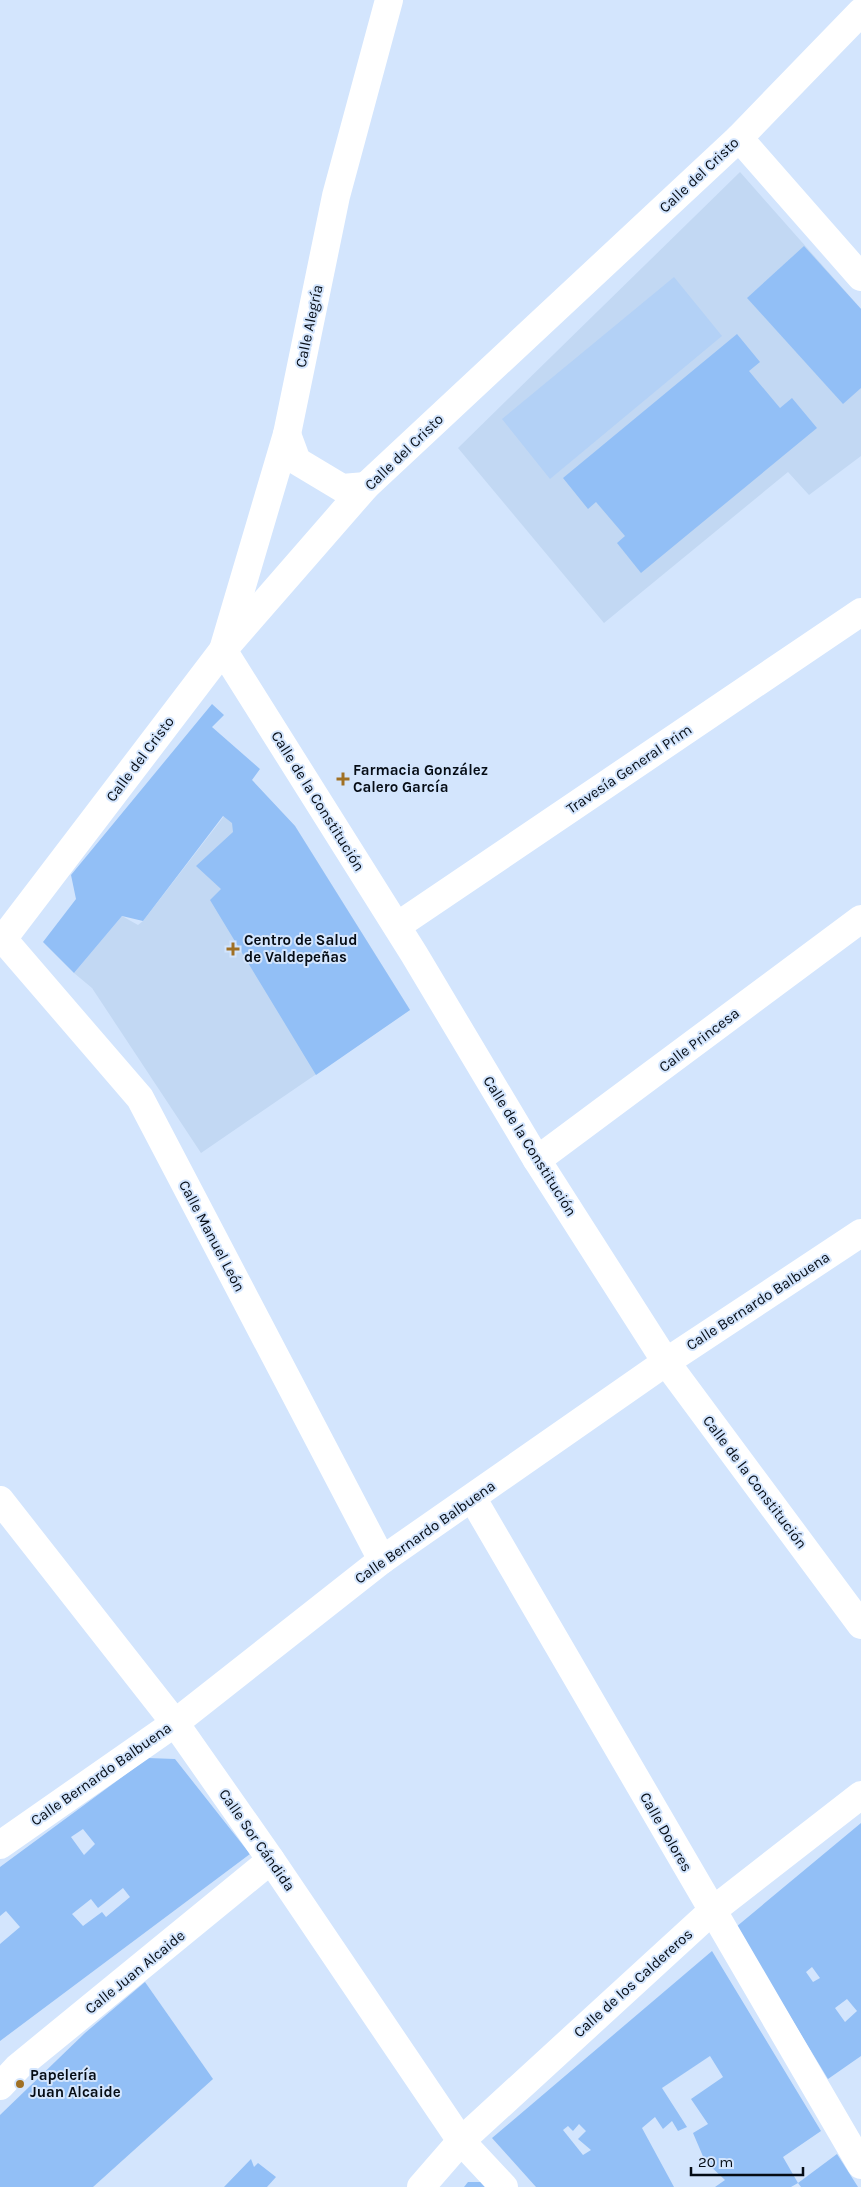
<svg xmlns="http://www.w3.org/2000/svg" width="861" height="2187" font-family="Karla,sans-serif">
  <rect width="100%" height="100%" fill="#d3e5fd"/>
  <g fill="#c2d8f3">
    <polygon points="740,172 861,309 861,456 809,495 788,472 604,623 458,448"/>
    <polygon points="252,780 295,826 410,1010 201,1153 92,988 74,973 122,916 138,925 143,921"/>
  </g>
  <polygon fill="#b3d1f6" points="674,277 722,336 550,479 502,419"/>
  <g fill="#92bff6" fill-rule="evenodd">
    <polygon points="804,246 861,309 861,388 843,404 747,298"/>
    <polygon points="737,334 760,362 749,371 780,408 792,398 817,428 641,573 617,543 625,536 596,502 588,509 563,478"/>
    <polygon points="212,704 224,715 212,727 260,769 252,780 295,826 410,1010 316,1075 210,900 221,889 196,866 233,832 232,823 223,816 143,921 122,916 74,973 43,942 76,899 71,875"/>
    <path d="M 148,1758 L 175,1759 L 250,1854 L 0,2041 L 0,1944 L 20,1927 L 6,1911 L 0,1916 L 0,1867 ZM 83,1829 L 95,1844 L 84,1855 L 71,1837 ZM 123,1888 L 130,1897 L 106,1917 L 102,1912 L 83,1926 L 72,1914 L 91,1899 L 98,1908 Z"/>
    <path d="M 861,1823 L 861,2056 L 828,2079 L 736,1927 ZM 812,1967 L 820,1978 L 813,1982 L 806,1972 ZM 847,1999 L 857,2011 L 845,2022 L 835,2008 Z"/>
    <path d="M 712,1951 L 821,2131 L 783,2157 L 798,2183 L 791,2187 L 715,2187 L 725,2180 L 705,2161 L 693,2133 L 708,2124 L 691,2099 L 723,2077 L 710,2056 L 662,2088 L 687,2127 L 678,2131 L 672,2121 L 663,2129 L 655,2117 L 642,2128 L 674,2187 L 536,2187 L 492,2138 ZM 579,2124 L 586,2131 L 578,2139 L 591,2150 L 583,2155 L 563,2130 L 568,2126 L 573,2131 Z"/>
    <polygon points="145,1982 213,2079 93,2187 0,2187 0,2115 85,2033"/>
    <polygon points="837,2154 858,2187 801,2187 798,2183"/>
    <polygon points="251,2159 254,2167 258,2163 276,2177 267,2187 224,2187"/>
    <polygon points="468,2182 491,2182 495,2187 464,2187"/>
  </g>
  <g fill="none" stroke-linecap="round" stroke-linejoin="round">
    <g stroke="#fff" stroke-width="28">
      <polyline points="389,0 336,196 287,434 223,650 414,954 537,1160 666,1362 861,1625"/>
      <polyline points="739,138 861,277"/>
      <polyline points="287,434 297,461 342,488 366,486"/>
      <polyline points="397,926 861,612"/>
      <polyline points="0,938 3,939 223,650 366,486 739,138 861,12"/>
      <polyline points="3,939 140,1098 382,1560"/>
      <polyline points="537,1160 861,919"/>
      <polyline points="473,1499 861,2165"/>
      <polyline points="0,1500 175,1723 271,1860 461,2141 504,2187"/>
      <polyline points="0,1845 175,1723 382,1560 666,1362 861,1233"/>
      <polyline points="0,2086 18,2067 271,1860"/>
      <polyline points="421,2187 461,2141 712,1911 861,1795"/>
    </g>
  </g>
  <g fill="#a07024" stroke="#d3e5fd" stroke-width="2">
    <path d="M340.5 771.5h5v5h5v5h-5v5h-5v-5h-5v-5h5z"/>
    <path d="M230.5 941.5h5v5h5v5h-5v5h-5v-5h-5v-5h5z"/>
    <circle cx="20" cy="2084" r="5"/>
  </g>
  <g text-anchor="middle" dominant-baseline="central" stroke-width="4" stroke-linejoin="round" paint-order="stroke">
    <g font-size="15" fill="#050c15" stroke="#d3e5fd">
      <text transform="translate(699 175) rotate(-43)">Calle del Cristo</text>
      <text transform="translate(309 326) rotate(-78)">Calle Alegría</text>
      <text transform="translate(404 452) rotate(-44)">Calle del Cristo</text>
      <text transform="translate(140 759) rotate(-53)">Calle del Cristo</text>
      <text transform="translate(629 769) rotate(-34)">Travesía General Prim</text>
      <text transform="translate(318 801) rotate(58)">Calle de la Constitución</text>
      <text transform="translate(699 1040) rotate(-37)">Calle Princesa</text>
      <text transform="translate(530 1146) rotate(58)">Calle de la Constitución</text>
      <text transform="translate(212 1236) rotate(62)">Calle Manuel León</text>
      <text transform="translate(758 1301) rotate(-33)">Calle Bernardo Balbuena</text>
      <text transform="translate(755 1482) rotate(53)">Calle de la Constitución</text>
      <text transform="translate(425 1532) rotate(-35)">Calle Bernardo Balbuena</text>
      <text transform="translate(101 1774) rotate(-35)">Calle Bernardo Balbuena</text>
      <text transform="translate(666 1832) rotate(60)">Calle Dolores</text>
      <text transform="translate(257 1840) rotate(55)">Calle Sor Cándida</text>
      <text transform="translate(135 1972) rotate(-39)">Calle Juan Alcaide</text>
      <text transform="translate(633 1983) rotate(-42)">Calle de los Caldereros</text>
    </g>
    <g font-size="15" font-weight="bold" fill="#050c15" stroke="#d3e5fd" text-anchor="start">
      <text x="353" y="770">Farmacia González<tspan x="353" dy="17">Calero García</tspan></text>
      <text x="244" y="940">Centro de Salud<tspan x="244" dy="17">de Valdepeñas</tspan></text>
      <text x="30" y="2075">Papelería<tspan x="30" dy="17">Juan Alcaide</tspan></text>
    </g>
  </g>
  <path d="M691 2167v8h112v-8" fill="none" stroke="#050c15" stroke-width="2.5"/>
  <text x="698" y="2167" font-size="15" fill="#050c15" stroke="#d3e5fd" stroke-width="4" paint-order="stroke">20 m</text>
</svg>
